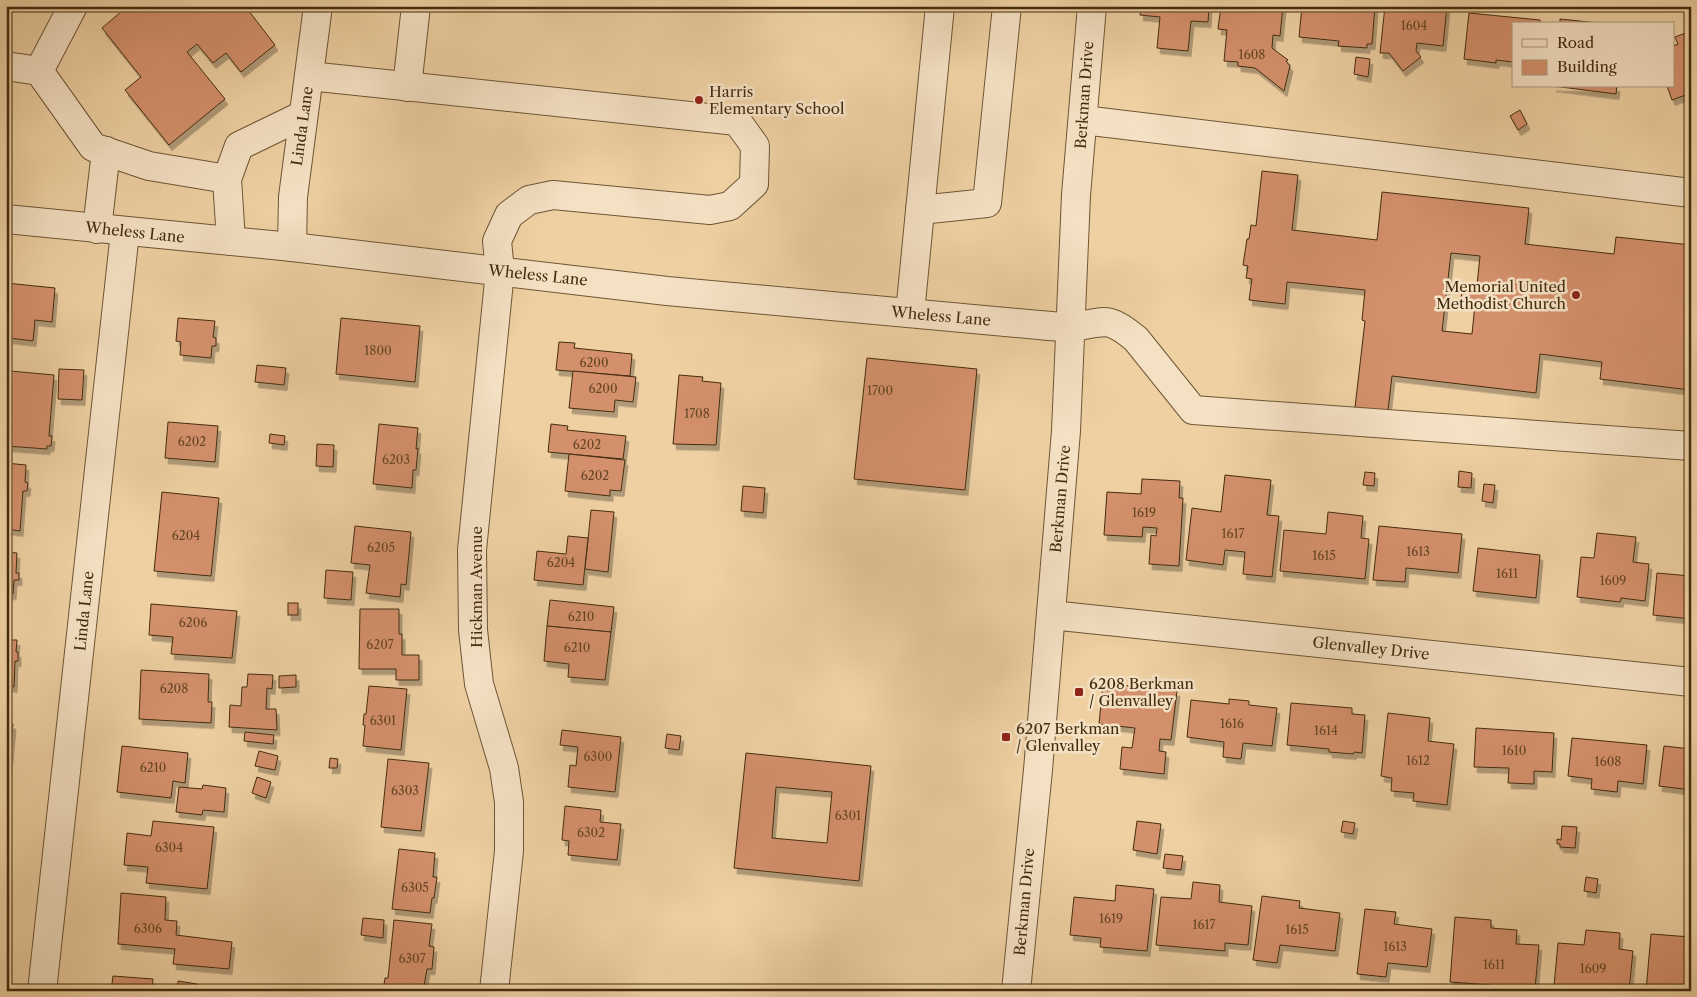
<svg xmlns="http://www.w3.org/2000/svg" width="1697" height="997" font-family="'Libre Caslon Text',serif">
  <defs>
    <filter id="shadow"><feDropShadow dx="3" dy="5.5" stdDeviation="0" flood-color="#0004"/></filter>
  </defs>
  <rect width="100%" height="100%" fill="#eed0a3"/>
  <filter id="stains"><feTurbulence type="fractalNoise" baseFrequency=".004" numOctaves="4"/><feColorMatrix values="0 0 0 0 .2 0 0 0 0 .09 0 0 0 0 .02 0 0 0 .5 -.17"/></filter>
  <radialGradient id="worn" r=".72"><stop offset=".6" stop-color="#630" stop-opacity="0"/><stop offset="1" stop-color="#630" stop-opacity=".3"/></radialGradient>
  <g fill="#d4906c" stroke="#432d0f" fill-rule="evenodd" filter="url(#shadow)">
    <polygon points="128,6 245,6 275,45 241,72 226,53 213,63 197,44 187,52 225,99 169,145 125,90 141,77 102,28"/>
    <polygon points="1141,6 1209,6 1208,22 1191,21 1188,51 1157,48 1160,17 1140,15"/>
    <polygon points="1221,6 1283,6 1280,36 1273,35 1272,48 1288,60 1286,61 1290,66 1284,91 1255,68 1238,66 1238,62 1224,61 1227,30 1218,29"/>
    <polygon points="1302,6 1375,6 1372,44 1367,44 1367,48 1338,46 1339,41 1299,37"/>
    <polygon points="1385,6 1447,6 1443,46 1417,43 1416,51 1421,57 1403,71 1389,53 1380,53"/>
    <polygon points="1469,13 1540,20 1540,24 1513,24 1513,62 1496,60 1496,63 1464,59"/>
    <polygon points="1560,19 1599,23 1599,24 1560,24"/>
    <polygon points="1691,31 1691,93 1672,100 1667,86 1673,86 1673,46 1678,44 1675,37"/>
    <polygon points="1356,57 1370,59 1368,77 1354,74"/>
    <polygon points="1553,86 1617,86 1616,94"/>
    <polygon points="1520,110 1527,124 1518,130 1510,116"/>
    <path d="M 1262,171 L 1298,175 L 1292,230 L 1377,240 L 1382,192 L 1529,208 L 1525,244 L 1614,254 L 1616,237 L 1691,245 L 1690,390 L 1600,379 L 1602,362 L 1540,354 L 1536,393 L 1392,376 L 1387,419 L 1354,416 L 1365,321 L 1362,320 L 1365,290 L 1287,282 L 1285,304 L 1249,300 L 1252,279 L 1246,278 L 1248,266 L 1243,265 L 1247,239 L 1249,239 L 1251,225 L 1256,226 ZM 1451,253 L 1480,256 L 1477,285 L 1462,283 L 1461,302 L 1475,304 L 1472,334 L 1442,331 Z"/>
    <polygon points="6,283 55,288 52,322 35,320 33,341 9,338 11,318 6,318"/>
    <polygon points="178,318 215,321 213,337 216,338 216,346 212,346 211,358 180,355 181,342 176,341"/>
    <polygon points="341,318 420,326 415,382 336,374"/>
    <polygon points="559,342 575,343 574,348 632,354 630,376 556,370"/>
    <polygon points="867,358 977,369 965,490 854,479"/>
    <polygon points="257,365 286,368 284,385 255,382"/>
    <polygon points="59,369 84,370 82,400 58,399"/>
    <polygon points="10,371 54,375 49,436 52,436 51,446 47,446 47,449 6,446 6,393 9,393"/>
    <polygon points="573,371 636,377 633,402 615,400 614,412 569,408"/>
    <polygon points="679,375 703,377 702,381 721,383 716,445 673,444"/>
    <polygon points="168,422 218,426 215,462 165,458"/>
    <polygon points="379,424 418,428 416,449 418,448 416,470 413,470 412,488 373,484"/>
    <polygon points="551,424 568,426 567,430 626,436 623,459 548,452"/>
    <polygon points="270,434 285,436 284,445 269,443"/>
    <polygon points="317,444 334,445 333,467 316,466"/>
    <polygon points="569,454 625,460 621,491 610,490 610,496 565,491"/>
    <polygon points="6,463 26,465 25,482 28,483 27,491 23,491 20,531 6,529"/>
    <polygon points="1459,471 1472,473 1471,488 1458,487"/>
    <polygon points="1365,472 1375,473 1374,486 1363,485"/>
    <polygon points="1225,475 1271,480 1267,515 1279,516 1272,577 1243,574 1245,552 1225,550 1223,565 1186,560 1192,508 1221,512"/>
    <polygon points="1142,479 1180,481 1179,498 1183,498 1179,566 1149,564 1151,535 1156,536 1157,528 1143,527 1142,537 1104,535 1107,492 1141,494"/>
    <polygon points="1484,484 1495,485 1493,503 1482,501"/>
    <polygon points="743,486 765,488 763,513 741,511"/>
    <polygon points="162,492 219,498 211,576 154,571"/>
    <polygon points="591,510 614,512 608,572 585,569"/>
    <polygon points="1328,512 1363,516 1361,538 1369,539 1365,579 1280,571 1284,530 1326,534"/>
    <polygon points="355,526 411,532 406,585 401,584 400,597 366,593 370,565 351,563"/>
    <polygon points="1379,526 1462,534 1458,573 1406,568 1405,582 1373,580"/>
    <polygon points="1597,533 1636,537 1633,562 1649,564 1645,601 1621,598 1620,602 1577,597 1581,557 1594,558"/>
    <polygon points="568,536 588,538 583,585 534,580 537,551 566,554"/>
    <polygon points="1478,548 1540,555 1536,598 1473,591"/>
    <polygon points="6,552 17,553 16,573 19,573 19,580 14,580 13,594 6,594"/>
    <polygon points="326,570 353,572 351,600 324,598"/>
    <polygon points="1657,573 1691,576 1691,619 1653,615"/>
    <polygon points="550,600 614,607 611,632 547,626"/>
    <rect x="288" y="603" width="10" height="12"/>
    <polygon points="151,604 237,611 232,658 171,654 173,637 149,635"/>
    <polygon points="360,609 399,609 399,634 402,634 402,655 419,655 419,680 396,680 396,669 359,669"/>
    <polygon points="547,626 611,632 605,680 568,677 569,664 544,661"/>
    <polygon points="6,640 17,640 16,652 18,652 18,661 15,661 14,687 6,686"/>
    <polygon points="141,670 209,674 208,702 212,702 211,723 139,719"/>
    <polygon points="248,674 273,675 272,689 267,688 266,709 276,709 277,730 229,727 230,705 241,706 242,687 247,687"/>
    <polygon points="296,675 296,687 279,688 279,676"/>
    <polygon points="1103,683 1177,691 1171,740 1160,739 1159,751 1166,752 1164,774 1120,769 1122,747 1132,748 1135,728 1099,724"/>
    <polygon points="369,686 407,689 401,750 363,746 365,725 363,725 364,714 366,714"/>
    <polygon points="1229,699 1249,701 1249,705 1277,708 1272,746 1243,743 1241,759 1223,757 1224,742 1187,737 1191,700 1229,704"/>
    <polygon points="1291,703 1352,708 1352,714 1365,715 1362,753 1354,752 1353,754 1329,752 1329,749 1287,745"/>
    <polygon points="1388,713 1430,718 1428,741 1454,744 1447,805 1413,801 1414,793 1391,791 1392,778 1381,776"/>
    <polygon points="6,723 13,724 8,777 7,777 6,783"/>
    <polygon points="1476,728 1554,733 1552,772 1534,771 1534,784 1508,783 1509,768 1474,767"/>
    <polygon points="562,730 621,737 615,792 568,787 570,765 576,766 578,747 560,745"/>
    <polygon points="245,732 274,735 273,744 244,741"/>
    <polygon points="667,734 681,736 679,750 665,748"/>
    <polygon points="1572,738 1647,745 1643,784 1618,781 1617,792 1591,789 1592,779 1568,776"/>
    <polygon points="122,746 188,753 185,783 173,781 171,798 117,792"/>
    <polygon points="1664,746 1691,749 1691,790 1659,786"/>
    <polygon points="259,751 278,756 275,770 255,766"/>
    <path d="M 746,753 L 871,766 L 859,881 L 734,868 ZM 776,787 L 832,792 L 827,843 L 772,838 Z"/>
    <polygon points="330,758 338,759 337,768 329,768"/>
    <polygon points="388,759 429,763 421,831 381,827"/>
    <polygon points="257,777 271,782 266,798 252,793"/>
    <polygon points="203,785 226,788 224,812 203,810 202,815 176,812 179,787 202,789"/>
    <polygon points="565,806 601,810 600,822 621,824 617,860 568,855 569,841 562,840"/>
    <polygon points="153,821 214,827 207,889 146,883 148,867 124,865 127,833 151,836"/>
    <polygon points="1137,821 1161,824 1157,854 1133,850"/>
    <polygon points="1343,821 1355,823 1353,834 1341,832"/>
    <polygon points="1562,826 1577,827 1575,848 1560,847 1560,844 1557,844 1557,839 1561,840"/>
    <polygon points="399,849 435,853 433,877 437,877 434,898 432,898 430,913 392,909"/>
    <polygon points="1165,854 1183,856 1181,870 1163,868"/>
    <polygon points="1586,877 1598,879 1596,893 1584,891"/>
    <polygon points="1193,882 1220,885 1219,902 1252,906 1248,945 1225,943 1225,951 1156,945 1161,897 1191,899"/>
    <polygon points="1116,885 1154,889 1147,951 1100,947 1101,938 1070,935 1074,897 1115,901"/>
    <polygon points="121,893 166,897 165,920 177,921 176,935 232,942 229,969 173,964 175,949 118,944"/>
    <polygon points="1262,896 1300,901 1299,908 1340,913 1335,951 1280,945 1277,963 1253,960"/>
    <polygon points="1365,909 1396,912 1394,924 1432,929 1427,967 1388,963 1386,977 1357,974"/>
    <polygon points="1455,917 1491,920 1491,928 1517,930 1516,944 1539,945 1535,989 1490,988 1491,985 1450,982"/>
    <polygon points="363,918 384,920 383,938 361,935"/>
    <polygon points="394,920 432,924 429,946 434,947 432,969 427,969 423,991 383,991 385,978 388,978"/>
    <polygon points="1586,930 1620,933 1619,949 1633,951 1629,991 1606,991 1554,986 1558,943 1584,945"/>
    <polygon points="1651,934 1691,937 1691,988 1672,986 1672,991 1646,991"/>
    <polygon points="113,976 153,979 152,991 111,991"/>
    <polygon points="178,981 197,984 196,991 177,991"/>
  </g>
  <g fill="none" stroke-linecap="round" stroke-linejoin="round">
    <g stroke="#6e5634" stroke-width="30">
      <g id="minor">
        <polyline points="6,66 39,71 93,147 149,166 227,179"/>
        <polyline points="39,71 73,6"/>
        <polyline points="309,76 737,121 755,146 754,184 730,206 710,210 553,195 529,200 509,215 497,241 500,271 472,550 473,630 479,684 504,768 509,802 509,851 494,991"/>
        <polyline points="407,87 416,6"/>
        <polyline points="1083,120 1691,193"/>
        <polyline points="920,210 987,203 1007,6"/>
        <path d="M 6,219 L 292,247 L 667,291 L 1039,325 C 1049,326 1061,327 1071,327 C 1105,323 1106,314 1136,339 L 1193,410 L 1691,446"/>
        <polyline points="97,229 106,151"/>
        <polyline points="231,241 227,179 239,146 303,115"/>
        <polyline points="292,247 293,197 318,6"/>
        <polyline points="910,313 940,6"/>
        <polyline points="1051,615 1691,682"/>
        <polyline points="42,991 125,232"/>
        <polyline points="1016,991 1038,770 1066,431 1076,195 1092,6"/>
      </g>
    </g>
    <use href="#minor" stroke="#f4e0c3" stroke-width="28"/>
  </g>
  <g fill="#8f2418" stroke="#f4e0c3" stroke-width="2">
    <circle cx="699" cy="100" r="5"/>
    <circle cx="1576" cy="295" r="5"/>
    <rect x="1074" y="687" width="10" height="10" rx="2.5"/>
    <rect x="1001" y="732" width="10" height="10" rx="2.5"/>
  </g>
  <g text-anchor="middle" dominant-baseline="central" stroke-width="5" stroke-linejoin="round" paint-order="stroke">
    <g font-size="12" fill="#674626">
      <text x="1414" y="25">1604</text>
      <text x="1252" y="54">1608</text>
      <text x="378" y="350">1800</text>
      <text x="594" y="362">6200</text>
      <text x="603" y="388">6200</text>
      <text x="880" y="390">1700</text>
      <text x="697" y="413">1708</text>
      <text x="192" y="441">6202</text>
      <text x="587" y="444">6202</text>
      <text x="396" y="459">6203</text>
      <text x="595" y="475">6202</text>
      <text x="1144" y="512">1619</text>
      <text x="1233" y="533">1617</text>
      <text x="186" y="535">6204</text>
      <text x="381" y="547">6205</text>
      <text x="1418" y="551">1613</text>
      <text x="1324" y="555">1615</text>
      <text x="561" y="562">6204</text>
      <text x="1507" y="573">1611</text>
      <text x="1613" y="580">1609</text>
      <text x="581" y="616">6210</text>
      <text x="193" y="622">6206</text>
      <text x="380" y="644">6207</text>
      <text x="577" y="647">6210</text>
      <text x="174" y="688">6208</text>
      <text x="383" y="720">6301</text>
      <text x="1232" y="723">1616</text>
      <text x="1326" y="730">1614</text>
      <text x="1514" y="750">1610</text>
      <text x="598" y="756">6300</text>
      <text x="1418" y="760">1612</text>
      <text x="1608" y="761">1608</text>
      <text x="153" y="767">6210</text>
      <text x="405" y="790">6303</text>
      <text x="848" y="815">6301</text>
      <text x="591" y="832">6302</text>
      <text x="169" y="847">6304</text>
      <text x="415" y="887">6305</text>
      <text x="1111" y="918">1619</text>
      <text x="1204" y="924">1617</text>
      <text x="148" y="928">6306</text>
      <text x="1297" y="929">1615</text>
      <text x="1395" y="946">1613</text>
      <text x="412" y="958">6307</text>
      <text x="1494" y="964">1611</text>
      <text x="1593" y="968">1609</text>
    </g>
    <g font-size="15" fill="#432d0f" stroke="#f4e0c3" text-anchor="start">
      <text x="709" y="91">Harris<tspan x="709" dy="17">Elementary School</tspan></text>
      <text x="1566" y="286" text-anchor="end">Memorial United<tspan x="1566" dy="17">Methodist Church</tspan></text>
      <text x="1089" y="683">6208 Berkman<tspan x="1089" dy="17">/ Glenvalley</tspan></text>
      <text x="1016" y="728">6207 Berkman<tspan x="1016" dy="17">/ Glenvalley</tspan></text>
    </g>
    <g font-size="15" fill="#432d0f" stroke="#f4e0c3">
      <text transform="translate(1084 95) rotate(-86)">Berkman Drive</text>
      <text transform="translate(302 126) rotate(-82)">Linda Lane</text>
      <text transform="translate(135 232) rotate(6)">Wheless Lane</text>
      <text transform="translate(538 275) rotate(6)">Wheless Lane</text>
      <text transform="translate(941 316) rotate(5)">Wheless Lane</text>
      <text transform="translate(1060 499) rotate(-85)">Berkman Drive</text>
      <text transform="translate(476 587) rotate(-90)">Hickman Avenue</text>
      <text transform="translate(84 611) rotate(-84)">Linda Lane</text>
      <text transform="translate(1371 648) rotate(6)">Glenvalley Drive</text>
      <text transform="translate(1024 902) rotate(-85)">Berkman Drive</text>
    </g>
  </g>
  <rect width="1697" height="997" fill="none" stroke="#eed0a3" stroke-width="25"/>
  <rect x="8" y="8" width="1682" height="982" fill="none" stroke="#432d0f" stroke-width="2.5"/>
  <rect x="12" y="12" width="1672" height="972" fill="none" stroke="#432d0f"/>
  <rect x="1512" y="22" width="162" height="65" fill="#f4e0c3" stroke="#ad987b"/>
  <rect x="1522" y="39" width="25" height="8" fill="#f4e0c3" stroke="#ad987b"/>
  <text x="1557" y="48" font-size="15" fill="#432d0f">Road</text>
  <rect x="1522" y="60" width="25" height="15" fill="#d4906c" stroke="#ad987b"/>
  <text x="1557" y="72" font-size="15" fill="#432d0f">Building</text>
  <rect width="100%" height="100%" filter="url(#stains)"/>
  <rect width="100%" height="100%" fill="url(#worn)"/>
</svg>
